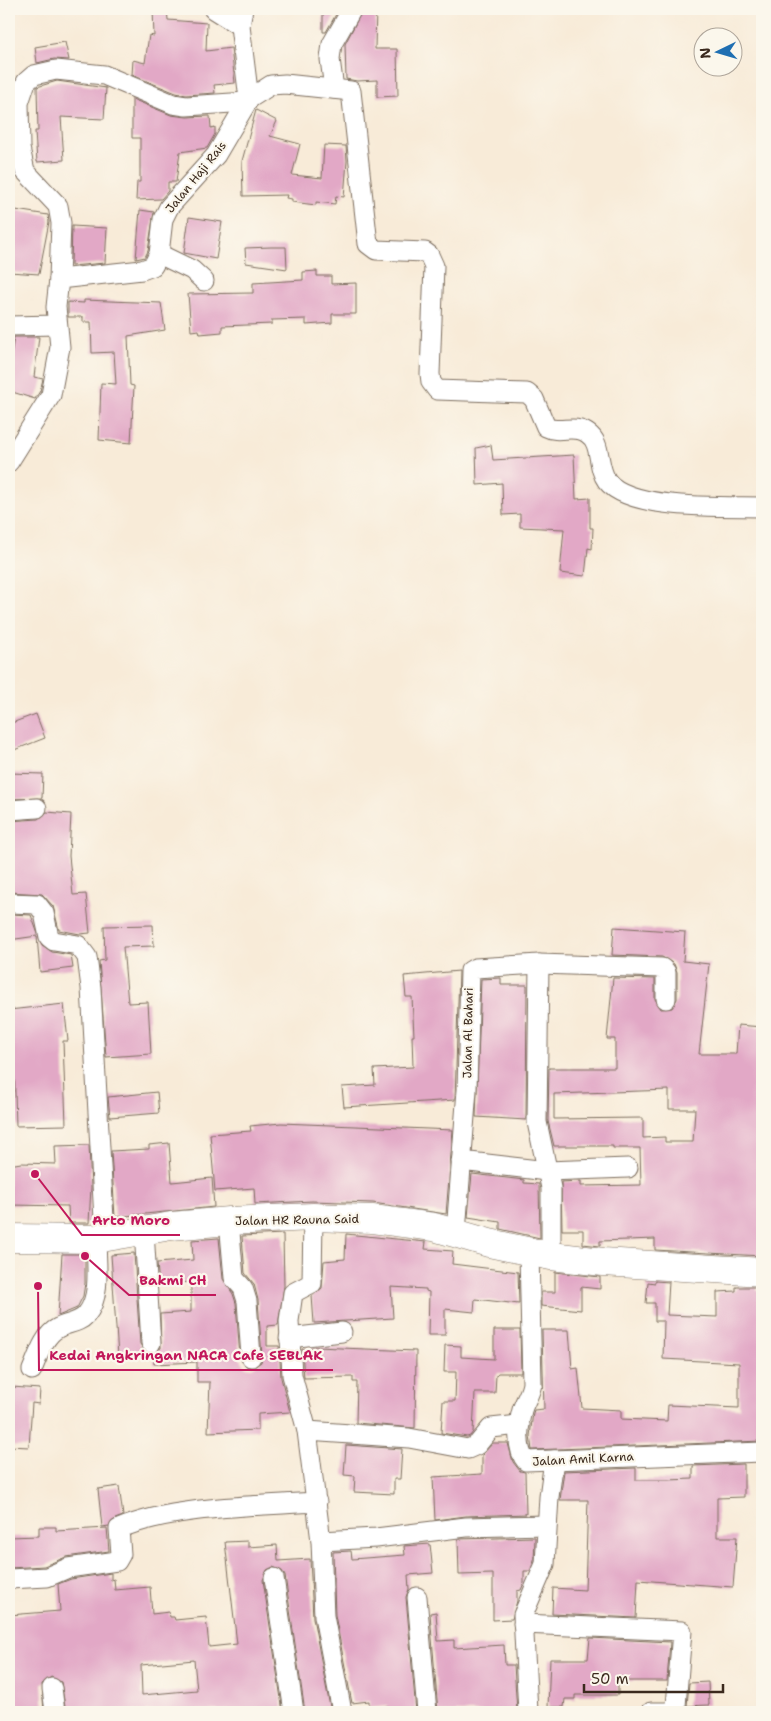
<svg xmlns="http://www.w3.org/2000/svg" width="771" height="1721" font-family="'Shantell Sans',sans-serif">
  <rect width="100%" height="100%" fill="#fbf7ec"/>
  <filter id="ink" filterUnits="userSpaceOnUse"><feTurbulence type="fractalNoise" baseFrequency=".02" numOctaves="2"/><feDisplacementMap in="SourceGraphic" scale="10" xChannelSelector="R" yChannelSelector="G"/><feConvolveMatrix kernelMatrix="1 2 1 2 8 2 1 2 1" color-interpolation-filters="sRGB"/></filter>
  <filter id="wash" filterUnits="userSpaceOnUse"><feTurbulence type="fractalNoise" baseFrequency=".0096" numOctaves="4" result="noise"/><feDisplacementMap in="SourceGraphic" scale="20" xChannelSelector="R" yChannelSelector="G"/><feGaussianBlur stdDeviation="1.12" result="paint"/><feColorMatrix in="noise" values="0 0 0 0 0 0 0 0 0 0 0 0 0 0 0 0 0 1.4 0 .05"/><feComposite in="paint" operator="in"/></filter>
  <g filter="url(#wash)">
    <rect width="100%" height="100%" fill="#f8ebd8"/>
    <g id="blocks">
      <g fill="#e2a8c6" fill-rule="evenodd">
        <polygon points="153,9 167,9 168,20 207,23 206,51 231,48 235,83 214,85 215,93 186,95 176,93 132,75 133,60 145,63 149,35 154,36"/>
        <polygon points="323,9 339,9 326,32 323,32"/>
        <polygon points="363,9 376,9 375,49 397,49 398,96 377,97 377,80 357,81 346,79 345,44"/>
        <polygon points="65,42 69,60 54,59 37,63 35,47"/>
        <polygon points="57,81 106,88 104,119 61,117 64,160 37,162 35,131 38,131 37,87"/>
        <polygon points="132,99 171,115 187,117 210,116 211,128 215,127 215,134 207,148 180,152 176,182 168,182 168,191 161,199 136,200 137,182 140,182 140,138 132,138"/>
        <polygon points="256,110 277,121 270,136 300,144 292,175 322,178 324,145 346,146 347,161 344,197 336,196 335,204 316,202 316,205 292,202 292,199 286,198 287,195 243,196 242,161"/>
        <polygon points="9,209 48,215 49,222 39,274 9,272"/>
        <polygon points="140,210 154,212 148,251 145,257 136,259"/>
        <polygon points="189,217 222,222 216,259 184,253"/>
        <polygon points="72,226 107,228 105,263 71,266"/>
        <polygon points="271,247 286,247 287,269 246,263 245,248"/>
        <polygon points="317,271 317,276 331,276 331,284 356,283 356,314 332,314 332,323 306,325 306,319 272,320 272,324 222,326 222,332 200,334 199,330 191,331 188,294 253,293 253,283 303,280 303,272"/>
        <polygon points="84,300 161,303 165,330 128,336 130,385 134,386 131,443 99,440 101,383 116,384 114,352 92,353 91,322 83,322 83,317 68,317 68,302 84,303"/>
        <polygon points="14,337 39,337 34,377 43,379 40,391 35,399 9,391 9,369"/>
        <polygon points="491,445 493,460 574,455 576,499 590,498 590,528 593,528 592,549 588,548 585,576 560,573 564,529 520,527 520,514 503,515 502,483 477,485 476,448"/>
        <polygon points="36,714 45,738 9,752 9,724"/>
        <polygon points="9,773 43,774 42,798 9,799"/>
        <polygon points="47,812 71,814 69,856 73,895 86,894 90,933 80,934 59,930 53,906 42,894 9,892 9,821 38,819"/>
        <polygon points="9,914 31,915 42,945 52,952 71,955 73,968 40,972 37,936 9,940"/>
        <polygon points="153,925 154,946 123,947 128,1003 148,1002 151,1054 106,1057 99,961 105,960 104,926"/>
        <path d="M 614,927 L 685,932 L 683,961 L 709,964 L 699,1054 L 736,1054 L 738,1025 L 762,1027 L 762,1256 L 655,1250 L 655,1239 L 600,1241 L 600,1246 L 583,1244 L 583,1230 L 562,1230 L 561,1182 L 581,1181 L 581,1186 L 641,1185 L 640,1148 L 613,1148 L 613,1146 L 554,1146 L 548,1121 L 549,1068 L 615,1068 L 615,1039 L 607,1039 L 613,978 L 655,979 L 655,999 L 661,1009 L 672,1008 L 677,999 L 677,972 L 674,964 L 662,957 L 612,955 ZM 669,1090 L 669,1109 L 695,1109 L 693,1142 L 665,1142 L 665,1137 L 643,1138 L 643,1118 L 554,1119 L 554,1094 Z"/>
        <polygon points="459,971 455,1100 344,1107 342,1087 375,1085 374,1069 413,1067 412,1036 414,1036 412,997 406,997 404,976"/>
        <polygon points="501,978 501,985 527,985 526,1120 476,1117 481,979"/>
        <polygon points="64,1004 68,1041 63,1041 66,1125 16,1126 14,1059 9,1060 9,1010"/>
        <polygon points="157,1092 159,1113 110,1117 108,1097"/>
        <polygon points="281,1123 453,1130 446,1214 373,1203 312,1201 255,1204 254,1188 215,1191 210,1134 251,1131 250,1126"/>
        <polygon points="169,1143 172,1182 212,1178 214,1207 115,1217 111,1151 149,1149 149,1145"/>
        <polygon points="89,1145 91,1187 89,1223 69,1223 68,1206 9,1205 9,1165 21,1163 56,1164 55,1146"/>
        <polygon points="472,1174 524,1180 524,1183 539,1184 540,1238 500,1229 500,1222 468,1217"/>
        <polygon points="283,1234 284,1286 278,1325 267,1326 267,1346 279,1346 281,1378 290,1412 258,1414 258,1430 208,1432 210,1382 197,1382 197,1362 154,1364 154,1354 118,1356 111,1255 134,1253 140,1344 146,1353 152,1354 161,1348 160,1314 191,1312 191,1282 159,1284 157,1263 193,1260 192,1240 219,1238 223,1279 233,1294 236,1303 240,1358 246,1367 252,1368 261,1362 262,1357 258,1300 254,1284 245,1273 242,1236"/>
        <polygon points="346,1234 426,1242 425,1249 453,1251 452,1264 518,1272 519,1304 475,1299 474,1312 445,1309 445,1335 428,1335 429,1292 426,1291 426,1289 391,1287 393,1318 314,1323 312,1296 322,1288 324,1261 345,1259"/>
        <polygon points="62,1254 85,1254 85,1283 83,1296 77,1308 58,1316"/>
        <polygon points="555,1272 600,1277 600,1289 581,1287 581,1310 541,1306 541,1292 555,1292"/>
        <polygon points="655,1281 669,1282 667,1315 717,1317 717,1292 736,1291 736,1287 757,1287 757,1290 762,1290 762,1441 532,1450 530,1436 533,1413 534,1410 544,1409 542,1330 569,1330 572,1369 578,1368 582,1408 621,1410 621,1419 667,1421 668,1405 739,1408 739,1363 663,1359 664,1321 655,1321 655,1303 646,1303 648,1282 655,1283"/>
        <polygon points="494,1330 520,1330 521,1373 498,1373 496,1375 495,1393 475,1393 473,1432 470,1436 467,1437 441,1433 443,1401 455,1401 456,1372 444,1372 445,1345 461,1346 461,1357 494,1359"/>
        <polygon points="316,1347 416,1351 415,1428 356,1423 357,1382 353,1382 353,1377 304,1378 302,1349"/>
        <polygon points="12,1387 40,1389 39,1404 32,1403 29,1447 9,1446 9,1400 11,1400"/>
        <polygon points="493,1443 508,1443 513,1462 520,1471 525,1472 526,1514 466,1516 435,1520 433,1477 482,1474 482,1455"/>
        <polygon points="346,1445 402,1449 400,1479 394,1479 394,1494 354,1492 355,1476 344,1475"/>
        <polygon points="744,1464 744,1497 717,1498 717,1537 737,1537 733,1587 638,1580 636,1618 552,1614 553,1588 585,1590 588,1500 560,1500 564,1471 636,1468 636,1480 668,1480 693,1479 693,1466"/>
        <polygon points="119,1486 123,1516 115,1519 109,1526 102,1527 98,1489"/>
        <polygon points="39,1527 56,1527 56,1531 107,1528 109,1551 66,1557 44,1566 9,1568 9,1537 39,1536"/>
        <polygon points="535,1537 534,1561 530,1571 524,1571 524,1583 521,1590 517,1591 517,1601 512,1619 493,1620 493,1574 459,1575 458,1539"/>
        <path d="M 248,1541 L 248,1547 L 277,1545 L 278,1561 L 310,1559 L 313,1618 L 331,1712 L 305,1712 L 285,1576 L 282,1571 L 273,1567 L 267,1570 L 263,1580 L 283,1712 L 248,1712 L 248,1710 L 66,1712 L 61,1682 L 51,1677 L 42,1684 L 44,1712 L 10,1712 L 9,1615 L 60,1611 L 58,1584 L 71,1579 L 111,1573 L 111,1580 L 114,1579 L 115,1590 L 150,1587 L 152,1614 L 169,1612 L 170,1617 L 174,1617 L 175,1620 L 206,1617 L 209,1647 L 237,1644 L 225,1542 ZM 194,1660 L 197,1690 L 142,1695 L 141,1665 Z"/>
        <polygon points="430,1544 433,1573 408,1575 409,1589 406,1597 416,1712 388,1712 388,1706 369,1708 369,1701 352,1703 335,1615 333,1552 351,1551 352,1559 405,1555 404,1546"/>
        <polygon points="436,1612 438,1641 454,1640 454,1648 504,1645 505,1665 514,1665 517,1712 438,1712 430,1613"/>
        <polygon points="590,1638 670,1642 667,1681 618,1681 618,1695 575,1695 575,1699 565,1699 564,1707 548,1707 550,1659 588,1659"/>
        <polygon points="708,1682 709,1705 687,1706 689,1683"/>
      </g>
    </g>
  </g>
  <g filter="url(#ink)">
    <use href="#blocks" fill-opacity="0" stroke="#7d6e5f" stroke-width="1"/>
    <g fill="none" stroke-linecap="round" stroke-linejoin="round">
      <g stroke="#7d6e5f" stroke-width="21">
        <g id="street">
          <polyline points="213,9 240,26"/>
          <polyline points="334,89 330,59 332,44 352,9"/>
          <path d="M 249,99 L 271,85 L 285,84 L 351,91 L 368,244 L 376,250 L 425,252 L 429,255 L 434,266 L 430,374 L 431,382 L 437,390 L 527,393 L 534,399 L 546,427 C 559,434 574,424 587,433 C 603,443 596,466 607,481 C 630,511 726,506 762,507"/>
          <polyline points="159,254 192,270 204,281"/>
          <polyline points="59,279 61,223 58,206 25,171 20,148 19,103 26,82 34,75 56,70 104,75 173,104 186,106 247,102"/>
          <polyline points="9,326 57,325"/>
          <polyline points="9,462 51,395 60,347 56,307 59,279 142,270 153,266 159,254 163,219 169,207 216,155 249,99 240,26 243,9"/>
          <polyline points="9,810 37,808"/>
          <polyline points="9,903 37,904 44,913 49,937 54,941 78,945 87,957 91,988 105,1237"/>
          <polyline points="539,964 537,1122 551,1188 551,1256"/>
          <polyline points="461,1161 547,1171 628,1168"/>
          <polyline points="313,1217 312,1283 293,1293 289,1321 292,1375 307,1431 321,1541 324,1616 342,1712"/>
          <polyline points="229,1221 234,1278 243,1288 247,1301 251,1357"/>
          <polyline points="144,1231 151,1343"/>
          <polyline points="456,1232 467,1090 470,971 475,968 539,964 662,968 666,972 666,999"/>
          <path d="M 529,1253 L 532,1383 C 531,1393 525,1400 522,1410 C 518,1424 516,1450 526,1461 L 762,1452"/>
          <polyline points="289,1338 342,1332"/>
          <path d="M 32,1370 C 38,1356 44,1335 58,1328 C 67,1323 79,1323 86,1315 C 102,1297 96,1261 96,1239"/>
          <polyline points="307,1431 409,1438 468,1449 477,1445 491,1428 520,1425"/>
          <polyline points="321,1541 376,1538 466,1527 547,1525"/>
          <polyline points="274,1578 294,1712"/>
          <path d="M 9,1579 L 47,1577 L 68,1568 L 117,1561 L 121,1554 L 119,1529 C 172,1506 258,1506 317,1502"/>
          <polyline points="417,1597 427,1712"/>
          <polyline points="523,1624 682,1631 676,1706 671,1712 651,1712"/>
          <polyline points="52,1688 55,1712"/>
          <polyline points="528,1712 523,1615 545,1564 549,1497 554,1460"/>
        </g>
      </g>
      <g stroke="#7d6e5f" stroke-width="29">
        <polyline id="secondary" points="9,1238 96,1239 171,1226 229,1221 313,1217 372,1219 434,1227 489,1243 551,1256 603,1262 762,1272"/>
      </g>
      <use href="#street" stroke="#fff" stroke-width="19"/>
      <use href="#secondary" stroke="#fff" stroke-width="28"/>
    </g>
  </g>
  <g text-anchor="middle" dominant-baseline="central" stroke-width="4.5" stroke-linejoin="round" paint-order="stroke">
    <g font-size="12" fill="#3b2a1e" stroke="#fbf7ec">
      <text transform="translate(196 177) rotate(-51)">Jalan Haji Rais</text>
      <text transform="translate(468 1033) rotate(-89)">Jalan Al Bahari</text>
      <text transform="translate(297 1220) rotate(-1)">Jalan HR Rauna Said</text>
      <text transform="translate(583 1459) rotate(-3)">Jalan Amil Karna</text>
    </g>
  </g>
  <path fill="none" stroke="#c2185b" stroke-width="2" d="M35 1174L82 1235H180M85 1256L129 1295H216M38 1286L39 1370H333"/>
  <g fill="#c2185b" stroke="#fbf7ec" stroke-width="2">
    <circle cx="35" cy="1174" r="5"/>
    <circle cx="85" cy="1256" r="5"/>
    <circle cx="38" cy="1286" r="5"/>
  </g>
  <g font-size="14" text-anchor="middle" font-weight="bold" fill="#c2185b" stroke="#fbf7ec" stroke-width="4.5" stroke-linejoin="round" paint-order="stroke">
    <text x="131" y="1225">Arto Moro</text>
    <text x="173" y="1285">Bakmi CH</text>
    <text x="186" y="1360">Kedai Angkringan NACA Cafe SEBLAK</text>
  </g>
  <rect width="771" height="1721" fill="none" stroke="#fbf7ec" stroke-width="30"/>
  <g transform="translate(718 52) rotate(265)"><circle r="24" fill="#fbf7ec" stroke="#aea59a"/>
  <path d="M0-4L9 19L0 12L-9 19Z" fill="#1f6fb2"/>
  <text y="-8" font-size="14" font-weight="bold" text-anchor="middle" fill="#3b2a1e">N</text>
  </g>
  <path d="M584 1684v8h139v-8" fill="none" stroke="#3b2a1e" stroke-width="2.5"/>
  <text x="591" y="1684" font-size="15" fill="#3b2a1e" stroke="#fbf7ec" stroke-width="4" paint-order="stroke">50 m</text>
</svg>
